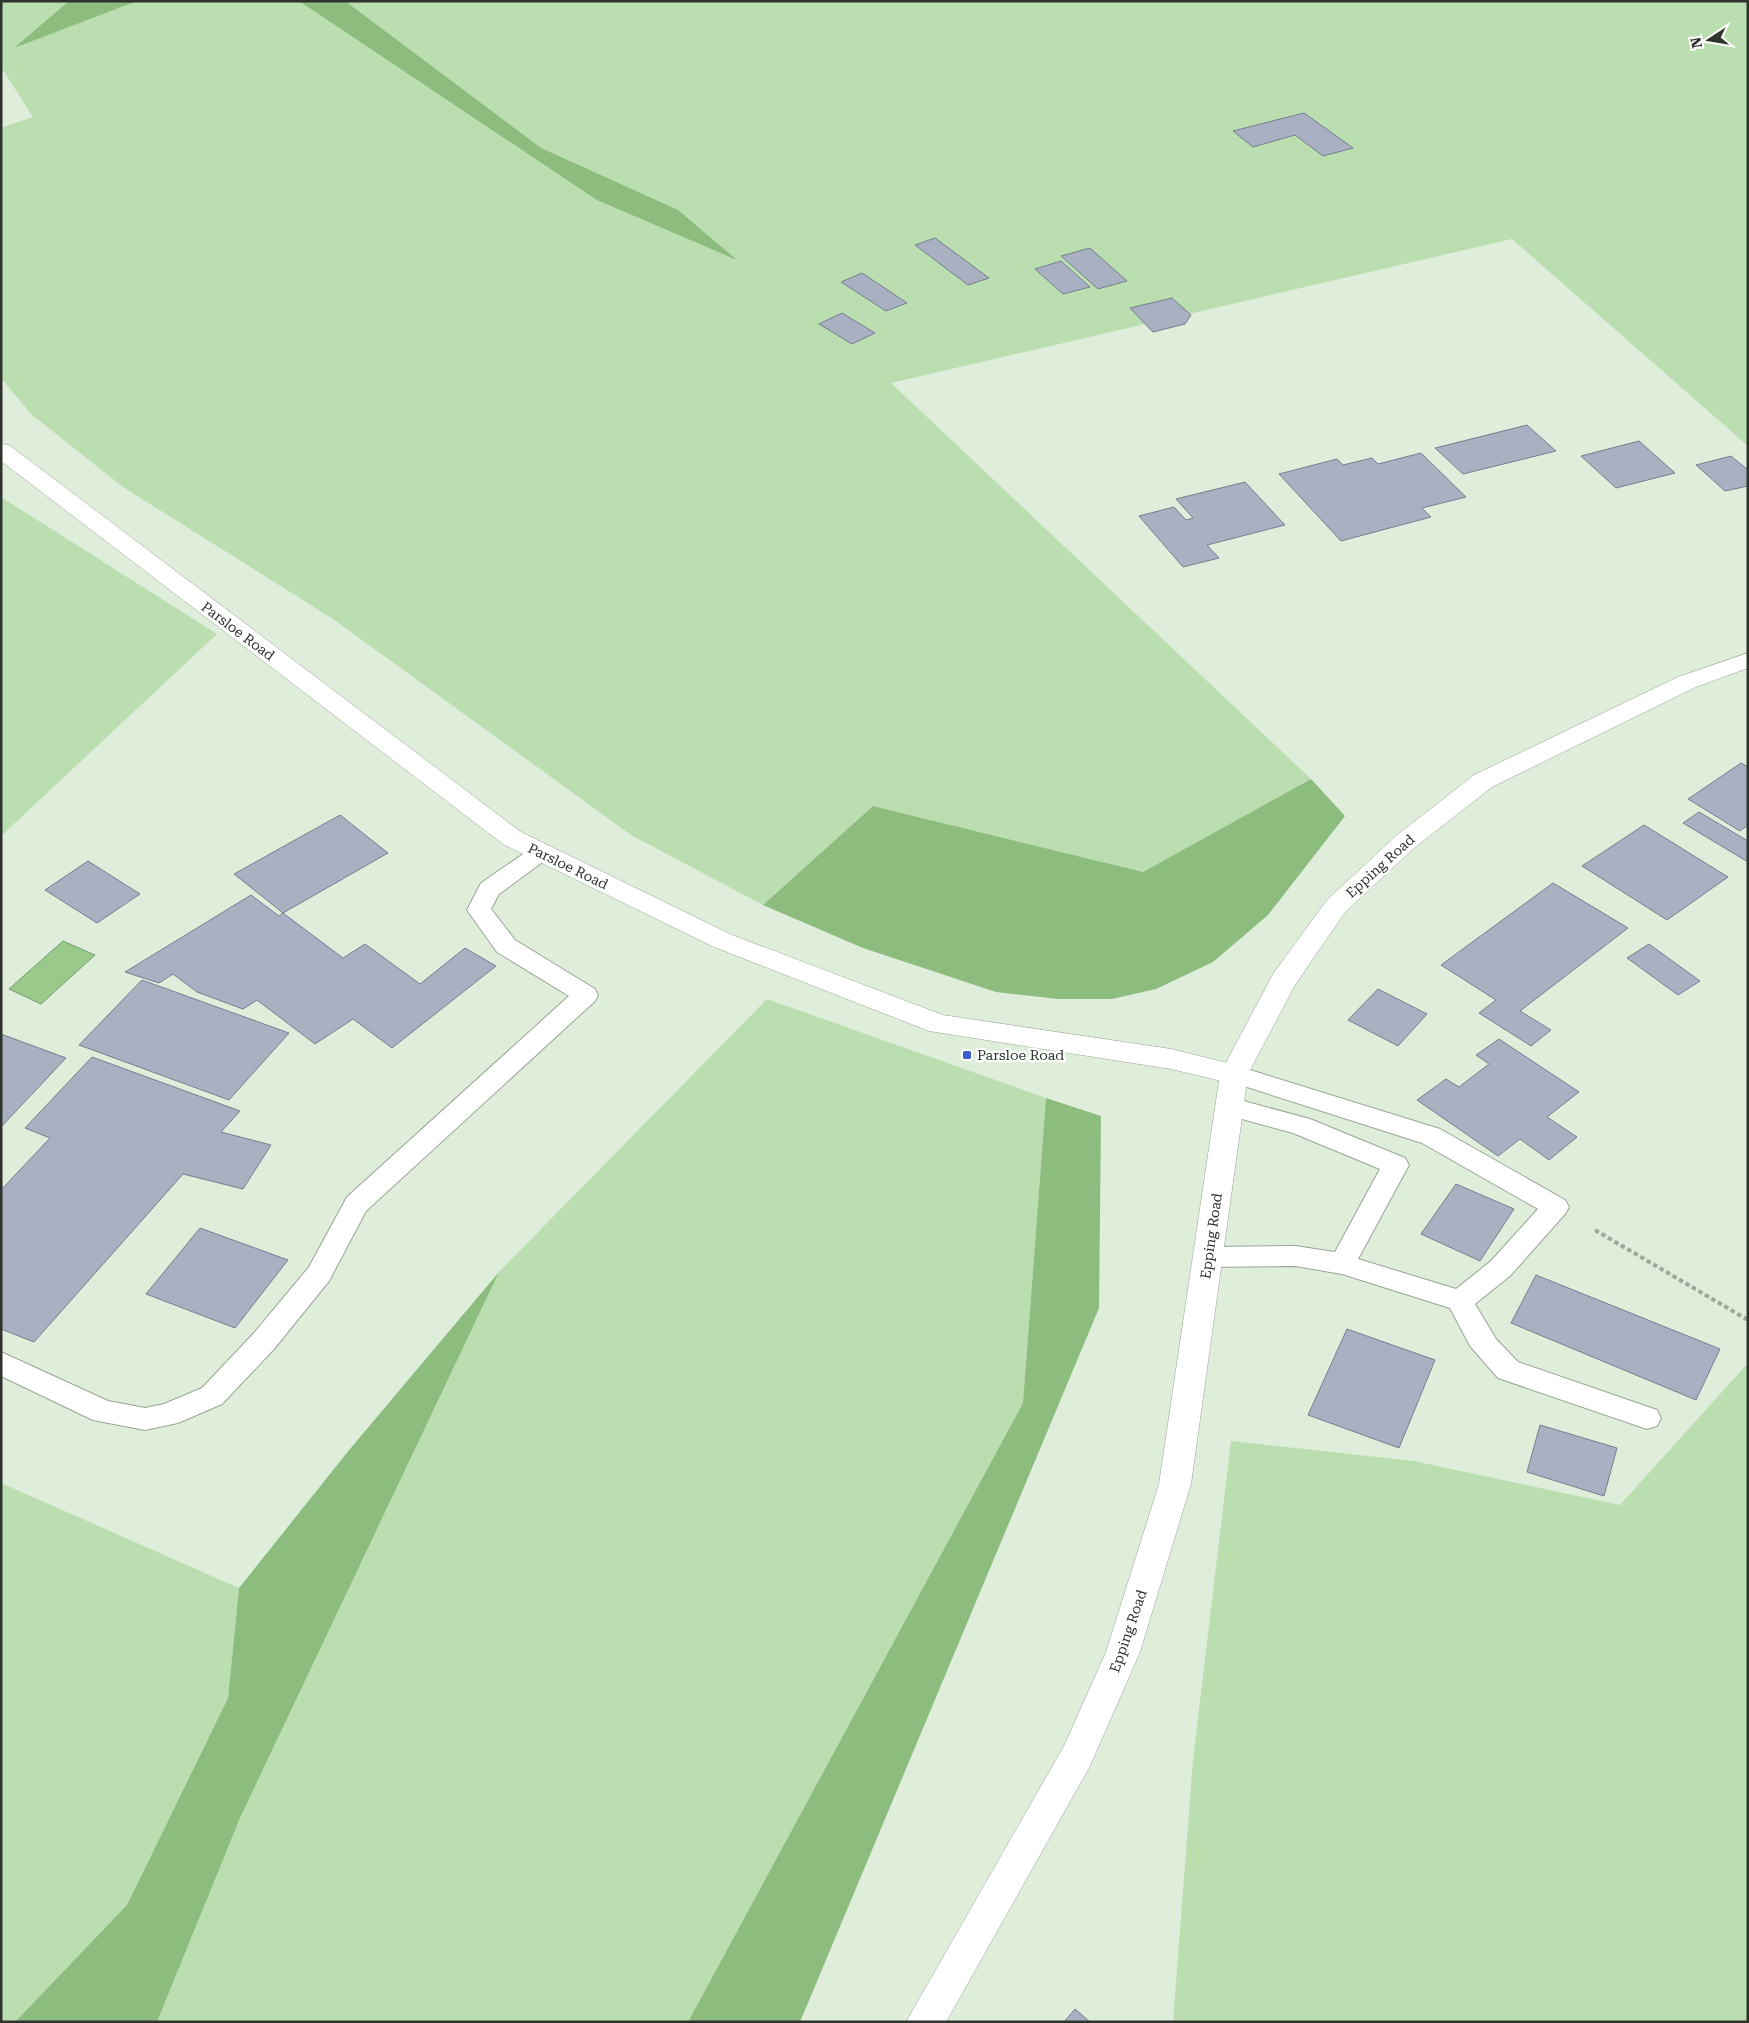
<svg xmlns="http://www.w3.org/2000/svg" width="1749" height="2023" font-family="'Roboto Serif',serif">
  <rect width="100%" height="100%" fill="#dfeddb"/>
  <g fill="#badeb0">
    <polygon points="1,1 1748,1 1748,446 1512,239 891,383 1311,779 1143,872 873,806 763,905 631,835 333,619 123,487 31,414 1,378 1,128 33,117 1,67"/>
    <polygon points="1,497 217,634 1,836"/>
    <polygon points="767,999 1046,1098 1023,1403 688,2022 157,2022 240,1818 499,1272"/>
    <polygon points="1748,1363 1748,2022 1173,2022 1193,1760 1231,1441 1414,1461 1620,1505"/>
    <polygon points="1,1483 239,1588 228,1698 127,1905 15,2022 1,2022"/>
  </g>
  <g fill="#8cbc7e">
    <polygon points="69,1 137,1 14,48"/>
    <polygon points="299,1 345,1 541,148 678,210 737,260 597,200"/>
    <polygon points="1311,779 1345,816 1268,915 1213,962 1156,989 1112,999 1058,999 996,992 863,948 763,905 873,806 1143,872"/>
    <polygon points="1046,1098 1101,1116 1099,1308 800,2022 688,2022 1023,1403"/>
    <polygon points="499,1272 240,1818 157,2022 15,2022 127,1905 228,1698 239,1588 350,1449"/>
  </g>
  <polygon fill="#99ca8c" stroke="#799d70" points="63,941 95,955 41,1004 9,989"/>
  <g fill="#a9b0c2" stroke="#777e8f">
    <polygon points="1304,113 1353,148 1323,156 1295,135 1253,147 1233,131"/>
    <polygon points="935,238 989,278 968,285 915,245"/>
    <polygon points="1090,248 1127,281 1098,289 1061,256"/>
    <polygon points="1061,261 1090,287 1063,294 1035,269"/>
    <polygon points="862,273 907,303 886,311 841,282"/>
    <polygon points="1172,298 1191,315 1185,324 1153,332 1130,308"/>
    <polygon points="842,313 875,333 852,344 819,324"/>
    <polygon points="1527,425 1556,451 1463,474 1435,448"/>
    <polygon points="1639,441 1675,473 1616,488 1581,456"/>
    <polygon points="1421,453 1466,497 1422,508 1431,517 1341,541 1279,474 1337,459 1343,465 1372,458 1378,464"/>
    <polygon points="1731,456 1748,470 1748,486 1725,491 1696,465"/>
    <polygon points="1245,482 1285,525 1207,545 1219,558 1183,567 1139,516 1174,507 1186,520 1193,518 1176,499"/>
    <polygon points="1741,763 1748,767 1748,825 1740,831 1688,799"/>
    <polygon points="1699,812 1748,841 1748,862 1683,823"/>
    <polygon points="340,815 388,853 283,913 234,874"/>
    <polygon points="1644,825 1728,877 1667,920 1582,866"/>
    <polygon points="88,861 140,894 97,923 45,890"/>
    <polygon points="1553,883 1628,928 1520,1011 1551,1030 1531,1046 1479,1013 1496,1000 1441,965"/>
    <polygon points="251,895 279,916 283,913 343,958 365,944 420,984 465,948 496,966 392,1048 353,1019 315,1044 257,1000 243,1009 197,992 173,974 159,983 125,972"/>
    <polygon points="1649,944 1700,981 1678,995 1627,958"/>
    <polygon points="142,980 289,1033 229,1100 79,1045"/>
    <polygon points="1378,989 1427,1014 1398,1046 1348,1020"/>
    <polygon points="1,1034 66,1058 1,1127"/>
    <polygon points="1499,1039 1579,1092 1547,1117 1577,1137 1549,1160 1520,1139 1498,1156 1417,1100 1446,1079 1459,1087 1489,1064 1476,1055"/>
    <polygon points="92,1057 240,1111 221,1132 271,1145 243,1189 183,1174 34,1342 1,1329 1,1190 50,1138 25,1128"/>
    <polygon points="1456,1184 1514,1209 1480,1261 1421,1234"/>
    <polygon points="200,1228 288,1260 235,1328 146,1294"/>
    <polygon points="1536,1275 1720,1349 1696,1400 1511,1323"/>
    <polygon points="1347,1329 1435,1360 1399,1448 1308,1415"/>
    <polygon points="1540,1425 1617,1448 1604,1496 1527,1472"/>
    <polygon points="1075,2009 1090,2022 1064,2022"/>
  </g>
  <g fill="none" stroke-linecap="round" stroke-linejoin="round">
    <g stroke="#99a595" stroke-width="2">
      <g id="lane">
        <polygon points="540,845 548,848 552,853 548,858 499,894 491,909 515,940 595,989 598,995 595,1001 366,1211 329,1281 274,1349 222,1404 178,1423 145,1430 93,1420 1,1376 1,1352 108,1401 145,1408 164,1404 202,1388 254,1333 309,1267 347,1197 569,996 497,952 467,910 481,883 532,848"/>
        <polygon points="1234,1065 1440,1129 1565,1200 1569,1207 1565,1214 1511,1275 1475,1304 1496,1339 1518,1362 1657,1410 1661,1418 1657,1426 1647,1429 1498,1378 1470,1346 1450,1308 1342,1274 1295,1266 1208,1267 1198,1264 1194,1257 1198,1250 1208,1247 1295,1246 1335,1252 1380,1169 1293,1133 1220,1113 1216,1106 1220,1099 1229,1097 1310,1119 1405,1158 1409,1165 1358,1259 1456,1289 1491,1261 1538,1209 1422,1143 1225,1080 1221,1074 1225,1068"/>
      </g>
    </g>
    <g stroke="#99a595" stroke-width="1">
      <polygon id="street" points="1,444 9,445 521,832 732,935 943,1015 1171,1049 1244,1067 1248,1074 1244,1081 1234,1084 1171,1069 929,1031 714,947 503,844 1,461"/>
    </g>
    <g stroke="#99a595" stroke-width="1">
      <polygon id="secondary" points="1748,653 1748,668 1696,687 1492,787 1414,848 1345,912 1295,985 1248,1074 1191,1484 1140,1652 1090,1766 946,2022 906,2022 1064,1746 1106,1652 1159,1484 1220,1074 1273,974 1327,900 1396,836 1474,775 1678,677"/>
    </g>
    <polyline stroke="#9ea99b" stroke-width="4" stroke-dasharray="4.5 3" stroke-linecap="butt" points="1595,1230 1748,1320"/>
    <use href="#lane" fill="#fff" fill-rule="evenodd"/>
    <use href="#street" fill="#fff" fill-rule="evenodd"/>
    <use href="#secondary" fill="#fff" fill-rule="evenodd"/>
  </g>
  <rect fill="#3e5ed0" stroke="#fff" stroke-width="2" x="962" y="1050" width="10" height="10" rx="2.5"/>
  <g text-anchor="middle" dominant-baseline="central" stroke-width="4.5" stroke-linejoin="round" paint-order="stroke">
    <g font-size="14" fill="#2e332d" stroke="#fff">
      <text transform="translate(238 631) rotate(37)">Parsloe Road</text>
      <text transform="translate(568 866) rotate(26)">Parsloe Road</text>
      <text transform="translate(1380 866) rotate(-42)">Epping Road</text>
      <text transform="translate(1211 1236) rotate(-82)">Epping Road</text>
      <text transform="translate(1128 1631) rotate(-71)">Epping Road</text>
    </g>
    <g font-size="14" fill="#2e332d" stroke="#fff" text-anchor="start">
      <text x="977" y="1055">Parsloe Road</text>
    </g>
  </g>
  <rect width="1749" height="2023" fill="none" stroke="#2e332d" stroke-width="5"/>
  <g transform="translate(1709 40) rotate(258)" stroke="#ffffff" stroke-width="4" paint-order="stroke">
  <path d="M0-4L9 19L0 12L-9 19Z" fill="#2e332d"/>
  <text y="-8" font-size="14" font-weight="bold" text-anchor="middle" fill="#2e332d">N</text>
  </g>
</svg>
